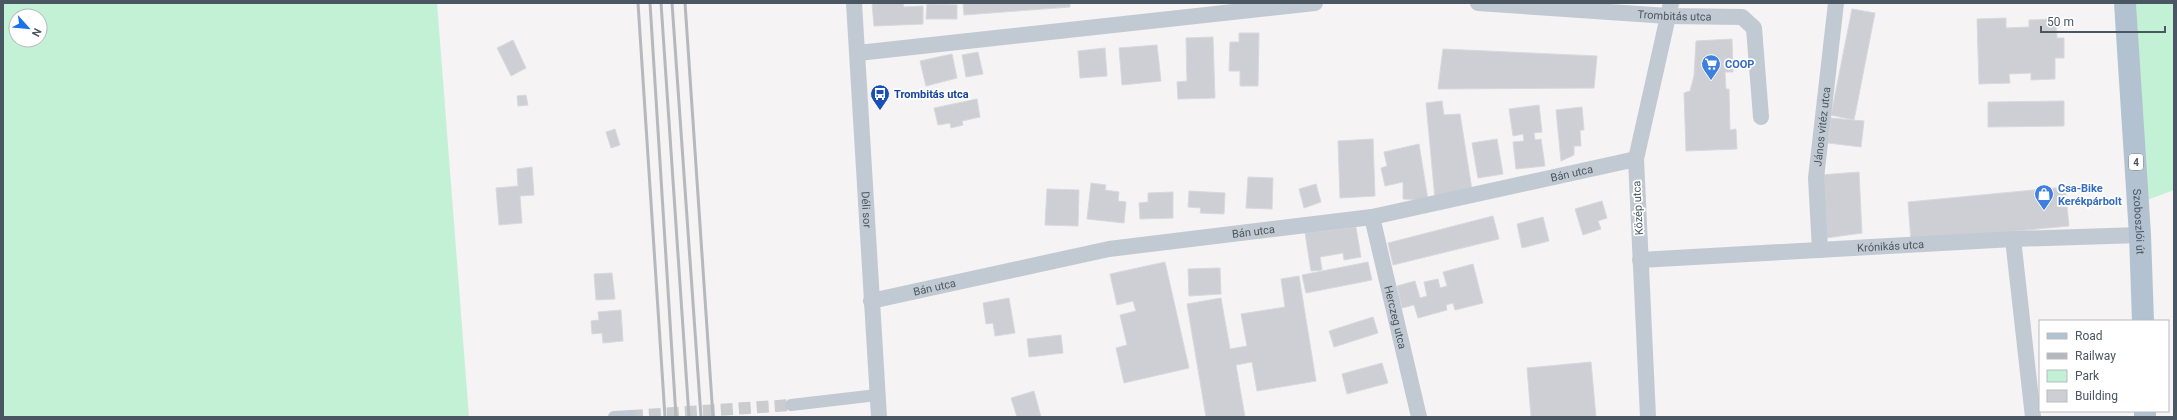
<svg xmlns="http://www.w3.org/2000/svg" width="2177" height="420" font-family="Roboto,sans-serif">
  <rect width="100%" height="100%" fill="#f5f3f3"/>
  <g fill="#c3f1d5" fill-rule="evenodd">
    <path d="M 3,3 L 437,3 L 469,417 L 3,417 ZM 16,16 L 40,16 L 40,40 L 16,40 Z"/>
    <polygon points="2136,3 2174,3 2174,190 2147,200"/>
  </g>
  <g fill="#cdcfd5" stroke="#d7d9de">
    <polygon points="872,3 903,3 904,7 923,6 923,24 874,26"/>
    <polygon points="963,3 1070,3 1070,7 964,15"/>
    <polygon points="927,4 957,5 957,19 926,19"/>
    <polygon points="1852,9 1875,13 1854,120 1831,115"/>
    <polygon points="2006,18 2006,28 2029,27 2029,20 2056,19 2057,38 2064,38 2064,58 2055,58 2055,79 2031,80 2031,73 2009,74 2010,83 1979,84 1977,19"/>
    <polygon points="1239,33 1259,33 1258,86 1240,86 1240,71 1229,71 1230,42 1239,42"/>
    <polygon points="1213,37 1215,98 1178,99 1177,82 1187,81 1186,38"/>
    <polygon points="1732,39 1733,72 1725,72 1726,89 1729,89 1730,130 1736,129 1737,149 1686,151 1684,93 1690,91 1694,76 1696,41"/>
    <polygon points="513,40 526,68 511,76 497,48"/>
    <polygon points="1157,45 1161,81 1122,85 1119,48"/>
    <polygon points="1105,48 1107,76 1080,78 1078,51"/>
    <polygon points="1443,49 1597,56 1594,88 1438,89"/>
    <polygon points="978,52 983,74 966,77 962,55"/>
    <polygon points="952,54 957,78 926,86 920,61"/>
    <polygon points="526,95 528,105 518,106 517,96"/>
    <polygon points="977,99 980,117 962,121 963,125 951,128 950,123 938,125 934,108"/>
    <polygon points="1442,101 1444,115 1460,114 1472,190 1435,199 1426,103"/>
    <polygon points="2064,101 2064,126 1988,127 1988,102"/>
    <polygon points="1539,105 1542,132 1534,133 1535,140 1541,139 1545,166 1516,169 1513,142 1524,141 1523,134 1513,136 1509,109"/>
    <polygon points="1582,107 1584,130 1580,130 1581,146 1574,146 1574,155 1561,161 1556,110"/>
    <polygon points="1831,118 1864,121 1861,147 1828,143"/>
    <polygon points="615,129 620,145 611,148 606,132"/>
    <polygon points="1373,139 1375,196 1340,198 1338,141"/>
    <polygon points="1497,139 1503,174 1478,178 1472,143"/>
    <polygon points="1419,144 1428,200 1403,199 1403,182 1385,186 1381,168 1387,166 1384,152"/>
    <polygon points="532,167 534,195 520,196 522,223 499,225 496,188 518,186 517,169"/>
    <polygon points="1859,172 1862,233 1826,238 1820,175"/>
    <polygon points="1248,177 1273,178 1272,209 1246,208"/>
    <polygon points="1091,183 1106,185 1105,190 1119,192 1118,201 1126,202 1124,223 1087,219"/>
    <polygon points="1316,184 1321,202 1304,208 1299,189"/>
    <polygon points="2065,187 2069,226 1911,241 1908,202"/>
    <polygon points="1047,189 1079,190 1078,226 1045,225"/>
    <polygon points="1189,191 1225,193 1224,214 1200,213 1201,208 1188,207"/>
    <polygon points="1173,192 1173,218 1140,219 1139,203 1148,202 1148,193"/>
    <polygon points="1602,201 1607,218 1598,221 1601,229 1583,235 1575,209"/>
    <polygon points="1493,216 1499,239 1393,265 1388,243"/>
    <polygon points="1543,217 1549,241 1522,248 1517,224"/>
    <polygon points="1356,227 1361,257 1344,260 1343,253 1320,257 1322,270 1311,271 1305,233"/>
    <polygon points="1165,262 1189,368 1124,383 1116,348 1127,345 1120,315 1136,311 1133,301 1117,305 1110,274"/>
    <polygon points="1368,262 1372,280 1306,293 1302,275"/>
    <polygon points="1473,264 1483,303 1455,310 1453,303 1446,305 1447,310 1418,318 1414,305 1402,308 1397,286 1415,281 1420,298 1427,296 1424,282 1438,279 1440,288 1447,286 1443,272"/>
    <polygon points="1220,268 1221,294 1189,296 1188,269"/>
    <polygon points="612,273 615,299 596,300 594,274"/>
    <polygon points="1299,276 1316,381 1257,391 1252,362 1236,365 1245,417 1206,417 1187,304 1221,298 1230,349 1247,346 1241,314 1285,307 1281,279"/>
    <polygon points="1009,298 1015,333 995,336 993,323 986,324 983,303"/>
    <polygon points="621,310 623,341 603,343 602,333 592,334 591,321 599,320 598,312"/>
    <polygon points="1373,317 1378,333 1334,347 1329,331"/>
    <polygon points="1061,335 1063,353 1029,357 1027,339"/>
    <polygon points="1591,362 1596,417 1531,417 1527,368"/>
    <polygon points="1382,363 1388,383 1347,394 1342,374"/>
    <polygon points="1034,391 1041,417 1017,417 1011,398"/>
  </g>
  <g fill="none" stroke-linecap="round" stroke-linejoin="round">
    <polyline stroke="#caccce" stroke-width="12" stroke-dasharray="12 6" stroke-linecap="butt" points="631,416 791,405"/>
    <g stroke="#c1cad2" stroke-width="12">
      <polyline points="791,405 877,395"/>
      <polyline points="614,417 631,416"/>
    </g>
    <g stroke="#c1cad2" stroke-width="16">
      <path id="s1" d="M 854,3 L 879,417"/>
      <path id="s2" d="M 1478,3 L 1668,16 L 1742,17 L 1754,28 L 1761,117"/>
      <polyline points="858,53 1315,3"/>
      <path id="s3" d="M 1372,217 L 1419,417"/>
      <polyline points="2013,239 2033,417"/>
      <path id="s4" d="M 1820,250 L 1816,178 L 1836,3"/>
      <path id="s5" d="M 1640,260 L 2013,239 L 2140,235"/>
      <path id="s6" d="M 871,301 L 1109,249 L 1372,217 L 1636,159"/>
      <polyline points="1648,417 1636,159 1671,3"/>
    </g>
    <g stroke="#b3c2d1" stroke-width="22">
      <path id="s7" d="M 2125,3 L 2140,235 L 2143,321"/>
      <polyline points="2145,411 2145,417"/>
    </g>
    <g stroke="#b5b8bd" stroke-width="3">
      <polyline points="638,3 665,417"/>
      <polyline points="650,3 676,417"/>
      <polyline points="661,3 689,417"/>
      <polyline points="672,3 701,417"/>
      <polyline points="685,3 713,417"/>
    </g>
  </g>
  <defs>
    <g id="supermarket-pin" transform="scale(1)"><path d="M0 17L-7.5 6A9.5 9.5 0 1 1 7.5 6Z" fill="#3f7fe0" stroke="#fff"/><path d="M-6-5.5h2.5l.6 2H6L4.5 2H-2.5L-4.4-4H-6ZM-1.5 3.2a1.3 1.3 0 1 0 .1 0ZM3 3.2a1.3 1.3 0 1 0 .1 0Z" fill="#fff"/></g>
    <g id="bus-pin" transform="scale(1)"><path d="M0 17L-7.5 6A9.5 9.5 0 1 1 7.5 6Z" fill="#1a4fb4" stroke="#fff"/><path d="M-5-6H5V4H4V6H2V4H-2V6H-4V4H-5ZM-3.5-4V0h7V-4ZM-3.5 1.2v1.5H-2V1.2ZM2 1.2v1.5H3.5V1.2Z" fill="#fff"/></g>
    <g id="shop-pin" transform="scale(1)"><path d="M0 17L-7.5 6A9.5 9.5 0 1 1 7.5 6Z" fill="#3f7fe0" stroke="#fff"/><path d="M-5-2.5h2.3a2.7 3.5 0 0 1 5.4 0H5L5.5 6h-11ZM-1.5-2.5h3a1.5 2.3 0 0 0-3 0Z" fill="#fff"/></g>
  </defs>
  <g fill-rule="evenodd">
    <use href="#supermarket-pin" x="1711" y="64"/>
    <use href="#bus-pin" x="880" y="94"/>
    <use href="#shop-pin" x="2044" y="194"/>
  </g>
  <g text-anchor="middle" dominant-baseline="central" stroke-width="3.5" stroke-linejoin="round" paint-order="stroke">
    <rect fill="#fff" stroke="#808990" stroke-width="1" x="2129" y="154" width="14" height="16" rx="3"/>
    <g font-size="10" font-weight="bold" fill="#4a5661">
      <text x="2136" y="162">4</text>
    </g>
    <g font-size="11" fill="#4a5661" stroke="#fff">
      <text stroke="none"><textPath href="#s2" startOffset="197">Trombitás utca</textPath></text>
      <text stroke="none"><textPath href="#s4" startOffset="124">János vitéz utca</textPath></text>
      <text stroke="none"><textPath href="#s6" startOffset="713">Bán utca</textPath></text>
      <text transform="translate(1638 208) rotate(-93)">Közép utca</text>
      <text stroke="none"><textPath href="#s1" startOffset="207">Déli sor</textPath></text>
      <text stroke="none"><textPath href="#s7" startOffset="219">Szoboszlói út</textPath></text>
      <text stroke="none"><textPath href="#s6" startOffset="389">Bán utca</textPath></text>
      <text stroke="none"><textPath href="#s5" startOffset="251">Krónikás utca</textPath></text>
      <text stroke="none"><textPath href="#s6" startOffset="65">Bán utca</textPath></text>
      <text stroke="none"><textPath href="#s3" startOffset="103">Herczeg utca</textPath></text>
    </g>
    <g font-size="11" font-weight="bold" fill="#366cbe" stroke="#fff" text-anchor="start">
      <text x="1725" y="64">COOP</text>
      <text x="2058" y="188">Csa-Bike<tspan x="2058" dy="13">Kerékpárbolt</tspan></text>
    </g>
    <g font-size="11" font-weight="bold" fill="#164399" stroke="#fff" text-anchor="start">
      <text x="894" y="94">Trombitás utca</text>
    </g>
  </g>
  <rect width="2177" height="420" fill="none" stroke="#4a5661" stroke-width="8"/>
  <rect x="2039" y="320" width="130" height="92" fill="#ffffff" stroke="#b7bbc0"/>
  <rect x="2047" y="333" width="20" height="6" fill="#b3c2d1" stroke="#b7bbc0"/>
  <text x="2075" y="340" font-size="12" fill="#4a5661">Road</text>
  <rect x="2047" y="353" width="20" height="6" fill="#b5b8bd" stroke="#b7bbc0"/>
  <text x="2075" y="360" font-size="12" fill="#4a5661">Railway</text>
  <rect x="2047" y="370" width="20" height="12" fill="#c3f1d5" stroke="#b7bbc0"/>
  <text x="2075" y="380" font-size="12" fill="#4a5661">Park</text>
  <rect x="2047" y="390" width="20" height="12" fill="#cdcfd5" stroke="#b7bbc0"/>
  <text x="2075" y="400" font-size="12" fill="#4a5661">Building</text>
  <g transform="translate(28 28) rotate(117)"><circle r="19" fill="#ffffff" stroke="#b7bbc0"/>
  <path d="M0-3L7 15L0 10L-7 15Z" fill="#1a73e8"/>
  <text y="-6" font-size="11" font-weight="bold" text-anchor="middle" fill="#4a5661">N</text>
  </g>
  <path d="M2041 26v6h124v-6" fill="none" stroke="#4a5661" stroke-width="2"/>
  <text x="2047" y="26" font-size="12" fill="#4a5661" stroke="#ffffff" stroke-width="3" paint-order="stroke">50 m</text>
</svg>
